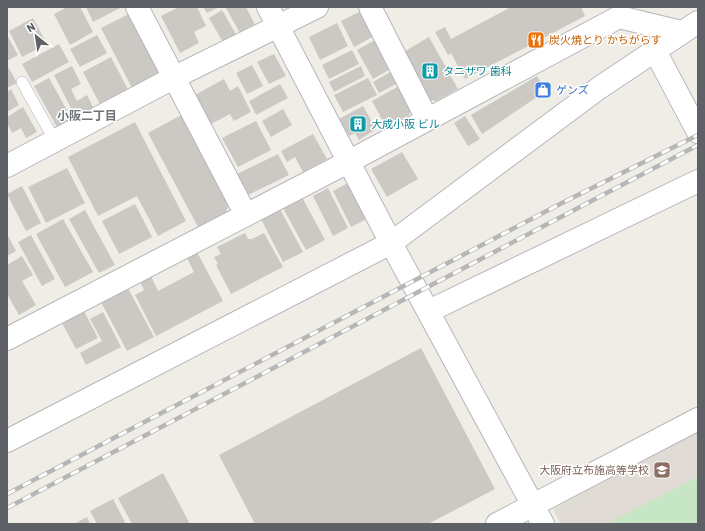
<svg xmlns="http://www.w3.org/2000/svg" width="705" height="531" font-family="Rubik,'Noto Sans JP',sans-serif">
  <rect width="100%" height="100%" fill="#f0ede7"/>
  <polygon fill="#e0dcd5" points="698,432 698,524 561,524 553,509"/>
  <polygon fill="#c7e6c5" points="698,477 698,524 606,524"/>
  <g fill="#ccc8c4">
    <polygon points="67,7 80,7 93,32 70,45 54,14"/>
    <polygon points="86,7 122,7 93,22"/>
    <polygon points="179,7 197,7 206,26 194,32 199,43 180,53 161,16"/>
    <polygon points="203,7 219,7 207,13"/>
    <polygon points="246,7 256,27 241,35 226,8"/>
    <polygon points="511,7 581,7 585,16 465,79 451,53 448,55 435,32 445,27 451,39"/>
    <polygon points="365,9 378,34 354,47 341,21"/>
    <polygon points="222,10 237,36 224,44 209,18"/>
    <polygon points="131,13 163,76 134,92 101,28"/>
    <polygon points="33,18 47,44 22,57 9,31"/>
    <polygon points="337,23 348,46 320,60 309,37"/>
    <polygon points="7,35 18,55 7,61"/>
    <polygon points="97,35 107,53 80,67 70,49"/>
    <polygon points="429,37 458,89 436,101 427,99 402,53"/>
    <polygon points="379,38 394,67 373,79 357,50"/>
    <polygon points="59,44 69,62 32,82 22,64"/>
    <polygon points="352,50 359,64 329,79 322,65"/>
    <polygon points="274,54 286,76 269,84 257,62"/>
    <polygon points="111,57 131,95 103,110 83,72"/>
    <polygon points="252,65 263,86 247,94 236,73"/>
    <polygon points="72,66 81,84 71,89 77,101 87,95 95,111 77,120 54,75"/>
    <polygon points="361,66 365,76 334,92 329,82"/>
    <polygon points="9,68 17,83 7,88 7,69"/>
    <polygon points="394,70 400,82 379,93 373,82"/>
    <polygon points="537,76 546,91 482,134 471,115"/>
    <polygon points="49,78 73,121 58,129 34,86"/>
    <polygon points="368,78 377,95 343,112 334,95"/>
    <polygon points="224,79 230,91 238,86 251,112 234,121 230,114 211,124 195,95"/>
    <polygon points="280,84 288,98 256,115 249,101"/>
    <polygon points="401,85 412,105 409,115 386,127 372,101"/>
    <polygon points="11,89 19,105 7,112 7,92"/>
    <polygon points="363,106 376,129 359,140 355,133 349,136 339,119"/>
    <polygon points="23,107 37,132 26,138 21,128 12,133 7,123 7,117"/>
    <polygon points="283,109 292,125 271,137 262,121"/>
    <polygon points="185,113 231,200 226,212 198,227 148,133"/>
    <polygon points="465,116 480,139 468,146 454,123"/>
    <polygon points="256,121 271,150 238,167 222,138"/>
    <polygon points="135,122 186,221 158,236 137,196 98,216 68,157"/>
    <polygon points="313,134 327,159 303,172 295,157 287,162 281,151"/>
    <polygon points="402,152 418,179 387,197 371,169"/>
    <polygon points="278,154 289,175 248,195 237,174"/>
    <polygon points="67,168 85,203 46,223 28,187"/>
    <polygon points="348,183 367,219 351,227 333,191"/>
    <polygon points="22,186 41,223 26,231 7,194"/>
    <polygon points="328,188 348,228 333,236 313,196"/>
    <polygon points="302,197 325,240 306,250 283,208"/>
    <polygon points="135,204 152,237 119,254 102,221"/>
    <polygon points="280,209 303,252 283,262 261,219"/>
    <polygon points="85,210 115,265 99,273 69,219"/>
    <polygon points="63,219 93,272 65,287 36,234"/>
    <polygon points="245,233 248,239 252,239 264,233 283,267 231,294 216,265 218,264 214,257 221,254 217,247"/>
    <polygon points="7,234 16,251 7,256"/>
    <polygon points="31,235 55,279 42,286 18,242"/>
    <polygon points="197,252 223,301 156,336 135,295 144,290 140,282 151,276 158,291 194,272 187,258"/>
    <polygon points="22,256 33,275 22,281 36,305 19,315 7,294 7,265"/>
    <polygon points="128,288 154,337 127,351 101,302"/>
    <polygon points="84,311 98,338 76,349 62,323"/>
    <polygon points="103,312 121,347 86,365 80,353 102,341 90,319"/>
    <polygon points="421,348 495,489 428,524 255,524 219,455"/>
    <polygon points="163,473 190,524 132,524 118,498"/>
    <polygon points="113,499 126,524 97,524 90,511"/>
    <polygon points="87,517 90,524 74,524"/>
  </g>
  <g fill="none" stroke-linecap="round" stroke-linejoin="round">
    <g stroke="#b4b7bb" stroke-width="12">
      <polyline id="service" points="22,82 55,141"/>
    </g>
    <g stroke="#b4b7bb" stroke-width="24">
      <g id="minor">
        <polyline points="137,7 246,215"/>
        <polyline points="268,7 391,243 543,524"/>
        <polyline points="370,7 427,119"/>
        <polyline points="654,49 698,132"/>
        <polyline points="7,166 175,77 317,7"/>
        <polyline points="429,311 698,181"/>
        <polyline points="7,339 350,161 619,17 681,32"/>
        <polyline points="497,524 698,419"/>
      </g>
    </g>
    <g stroke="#b4b7bb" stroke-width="24">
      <polyline id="tertiary" points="7,441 391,243 599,88 698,22"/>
    </g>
    <use href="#service" stroke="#fff" stroke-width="11"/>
    <use href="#minor" stroke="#fff" stroke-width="22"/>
    <use href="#tertiary" stroke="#fff" stroke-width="22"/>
    <g stroke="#b5b6b6" stroke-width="4.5">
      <g id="rail">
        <polyline points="7,494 562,203 698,135"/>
        <polyline points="7,508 698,145"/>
      </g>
    </g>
    <use href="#rail" stroke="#fff" stroke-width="3" stroke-dasharray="9" stroke-linecap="butt"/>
  </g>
  <defs>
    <g id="restaurant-square" transform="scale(0.9)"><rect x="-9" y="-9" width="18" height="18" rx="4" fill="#e8710a" stroke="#fff"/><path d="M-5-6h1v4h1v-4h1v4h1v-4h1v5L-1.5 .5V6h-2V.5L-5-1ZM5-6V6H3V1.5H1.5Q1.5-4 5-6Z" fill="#fff"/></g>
    <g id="building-square" transform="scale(0.9)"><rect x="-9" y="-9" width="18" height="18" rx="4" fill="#0f9aa8" stroke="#fff"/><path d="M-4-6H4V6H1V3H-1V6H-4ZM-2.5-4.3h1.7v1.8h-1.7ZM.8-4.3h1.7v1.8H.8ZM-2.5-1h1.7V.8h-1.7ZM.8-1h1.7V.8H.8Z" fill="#fff"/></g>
    <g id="shop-square" transform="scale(0.9)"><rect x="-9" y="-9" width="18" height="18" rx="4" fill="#3f7fe0" stroke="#fff"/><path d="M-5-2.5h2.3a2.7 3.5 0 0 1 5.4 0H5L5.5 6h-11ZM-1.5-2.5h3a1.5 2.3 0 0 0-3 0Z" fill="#fff"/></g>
    <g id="school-square" transform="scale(0.9)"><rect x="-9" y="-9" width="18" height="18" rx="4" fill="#8d6e63" stroke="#fff"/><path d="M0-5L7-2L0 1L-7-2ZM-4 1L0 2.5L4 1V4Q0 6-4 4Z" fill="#fff"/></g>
  </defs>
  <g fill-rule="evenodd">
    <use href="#restaurant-square" x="536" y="40"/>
    <use href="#building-square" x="430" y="71"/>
    <use href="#shop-square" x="543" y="90"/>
    <use href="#building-square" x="358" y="124"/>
    <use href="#school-square" x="662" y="470"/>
  </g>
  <g text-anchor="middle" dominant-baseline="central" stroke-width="3" stroke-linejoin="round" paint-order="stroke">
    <g font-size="11" fill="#c56008" stroke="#fff" text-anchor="start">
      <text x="549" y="40">炭火焼とり かちがらす</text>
    </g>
    <g font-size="11" fill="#0d838f" stroke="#fff" text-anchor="start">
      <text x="443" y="71">タニザワ 歯科</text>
      <text x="371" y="124">大成小阪 ビル</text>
    </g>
    <g font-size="11" fill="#366cbe" stroke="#fff" text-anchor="start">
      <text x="556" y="90">ゲンズ</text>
    </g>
    <g font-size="11" fill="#785e54" stroke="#fff" text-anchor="end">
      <text x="649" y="470">大阪府立布施高等学校</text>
    </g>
    <g font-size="12" font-weight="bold" fill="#6f7478" stroke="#fff">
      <text x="87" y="116">小阪二丁目</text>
    </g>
  </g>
  <rect width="705" height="531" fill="none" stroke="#5e6266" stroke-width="16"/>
  <g transform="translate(36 36) rotate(330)" stroke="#ffffff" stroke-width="3" paint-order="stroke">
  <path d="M0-3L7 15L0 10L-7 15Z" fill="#5e6266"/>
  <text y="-6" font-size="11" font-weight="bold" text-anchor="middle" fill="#5e6266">N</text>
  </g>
</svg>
